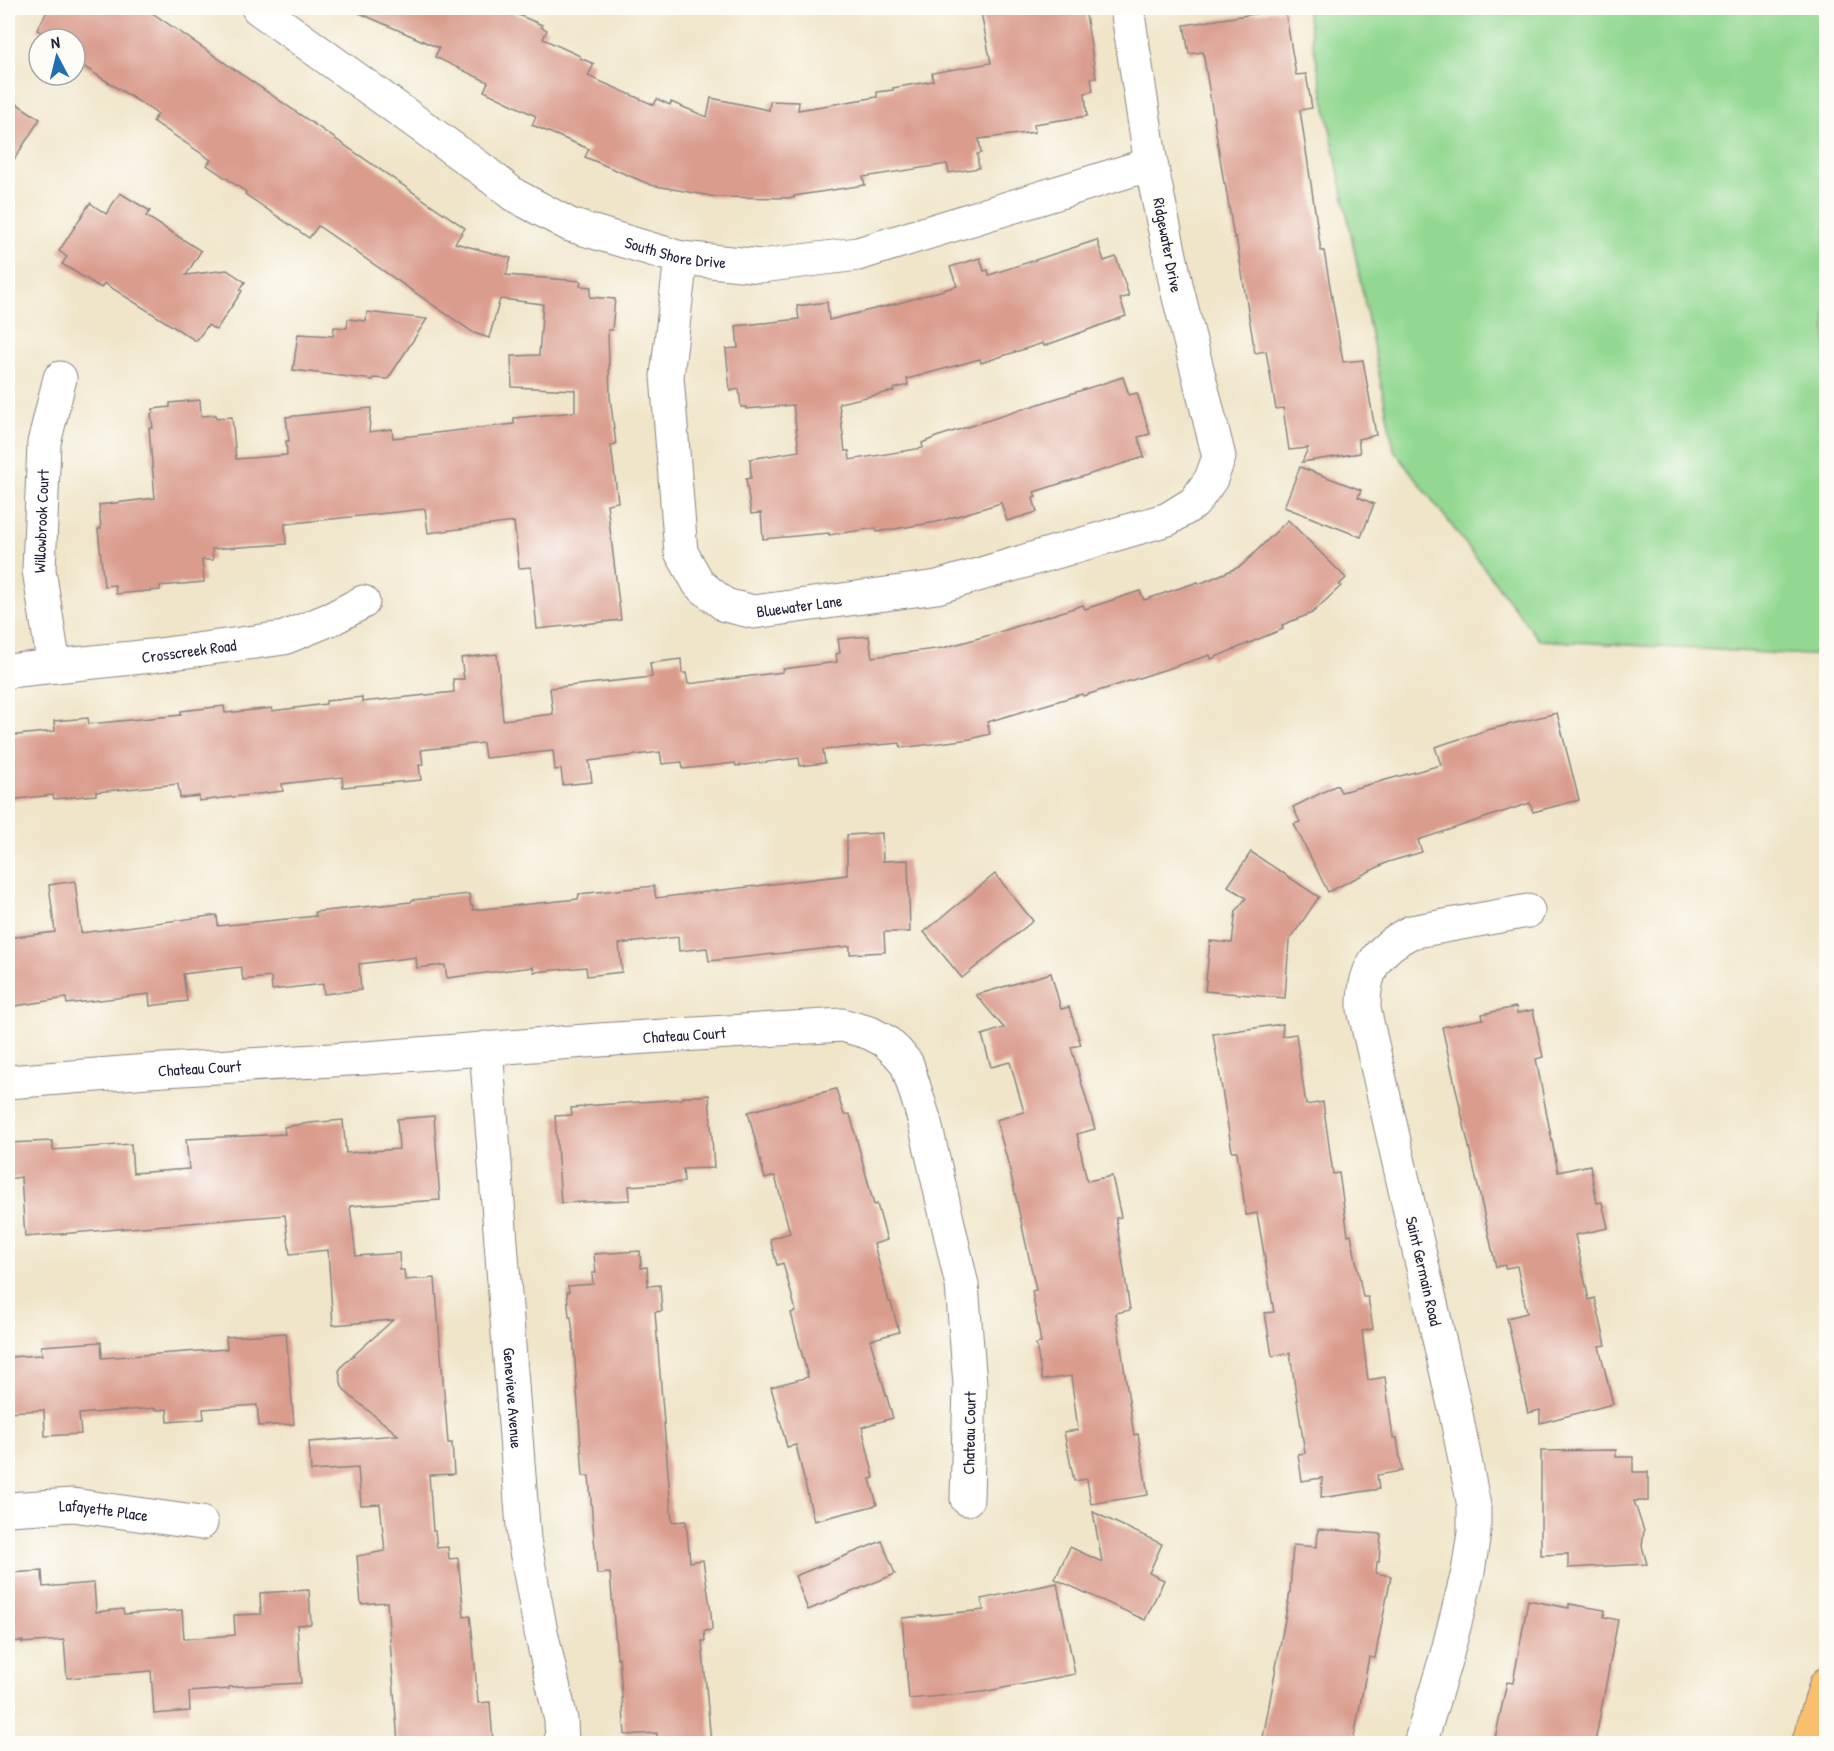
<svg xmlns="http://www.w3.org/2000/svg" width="1834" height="1751" font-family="'Patrick Hand',sans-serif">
  <rect width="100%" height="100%" fill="#fdfcf7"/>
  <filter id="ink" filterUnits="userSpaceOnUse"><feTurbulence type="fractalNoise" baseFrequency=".0167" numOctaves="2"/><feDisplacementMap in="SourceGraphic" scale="12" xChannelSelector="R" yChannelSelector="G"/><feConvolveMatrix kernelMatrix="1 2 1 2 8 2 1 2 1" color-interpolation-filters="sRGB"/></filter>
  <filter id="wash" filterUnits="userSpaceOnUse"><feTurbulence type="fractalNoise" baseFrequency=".008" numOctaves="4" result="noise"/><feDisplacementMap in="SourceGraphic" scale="24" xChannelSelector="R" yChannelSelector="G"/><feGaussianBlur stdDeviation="1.35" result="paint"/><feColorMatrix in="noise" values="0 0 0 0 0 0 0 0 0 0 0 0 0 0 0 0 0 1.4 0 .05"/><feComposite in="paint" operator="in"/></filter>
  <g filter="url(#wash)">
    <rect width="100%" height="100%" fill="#f0e5c9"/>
    <polygon fill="#92d891" stroke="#5a7d66" stroke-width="1.5" points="1306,8 1826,8 1826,656 1539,640 1394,450"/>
    <g id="blocks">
      <g fill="#da9c8d">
        <polygon points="49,8 145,8 465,228 455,243 511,258 506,275 581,281 580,286 591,287 590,297 615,299 612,330 608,330 610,397 616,444 611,445 618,502 607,504 621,620 537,629 531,567 519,568 514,522 428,533 425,509 285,524 286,544 212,549 213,560 202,560 204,582 160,586 160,590 116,594 115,585 104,586 98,529 101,529 99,505 155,498 149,428 153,428 151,414 153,413 153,409 170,407 170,403 200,400 201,416 216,415 216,418 232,417 236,459 287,455 286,441 289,441 286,417 371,408 369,432 392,429 393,438 514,424 514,418 575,412 575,390 512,387 511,356 539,355 543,304 500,299 489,338 474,333 318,226 309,238 245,194 246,192 207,165 211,160 153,121 158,114 75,61 75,39 55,39 37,30"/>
        <polygon points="348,8 502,8 542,25 541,27 547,30 543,39 580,56 580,58 594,64 588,76 654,105 657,99 670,105 671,102 707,117 711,98 769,110 770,101 799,102 798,110 877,97 877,92 893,90 893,88 933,81 932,73 991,63 980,8 1085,8 1096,78 1091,78 1093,91 1085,93 1087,116 1034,124 1035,132 979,139 981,153 977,154 979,168 949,173 947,164 863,177 865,185 794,196 794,198 716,197 651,185 585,157 589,149 532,125 536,116 484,91 488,82 435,57 439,48"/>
        <polygon points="1285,9 1296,75 1306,74 1312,108 1300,110 1321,251 1324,251 1343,362 1363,360 1376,435 1358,439 1360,453 1302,462 1308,448 1289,450 1283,408 1276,409 1266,351 1255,353 1236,237 1234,238 1225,183 1224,183 1203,52 1189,54 1184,25"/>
        <polygon points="8,98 40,119 8,169"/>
        <polygon points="120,193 150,211 146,216 201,251 186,275 227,270 245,282 240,290 242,291 216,330 208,325 196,341 104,283 101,288 62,264 67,257 59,251 90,203 106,214"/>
        <polygon points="1097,240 1104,261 1116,257 1129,296 1120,299 1126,316 1044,346 1043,343 981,363 980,359 907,379 908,385 893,389 894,391 839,403 845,451 849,451 850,460 923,448 922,443 936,437 1123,377 1129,395 1137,393 1150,434 1138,437 1144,457 1034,492 1036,497 1033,498 1037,512 1007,521 1001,503 937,522 877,532 876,528 829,535 829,533 763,539 761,513 751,514 746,479 751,478 750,459 799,451 793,405 746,409 746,407 741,407 739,389 730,391 726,349 738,348 736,326 799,319 797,306 827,302 829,320 899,303 957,286 950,267 980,258 984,271 988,270 989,275"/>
        <polygon points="367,312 427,319 388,379 373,378 373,380 293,370 298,334 333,336 334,327 347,328 348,319 366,321"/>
        <polygon points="1300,467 1361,490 1358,497 1374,504 1361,537 1284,507"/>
        <polygon points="1288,520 1346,578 1339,585 1341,586 1312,613 1282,625 1283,629 1211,659 1210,655 1083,696 1082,694 987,722 990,734 970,739 901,748 900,743 823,750 825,763 800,766 799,758 736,766 735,763 683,769 682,762 662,764 660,752 589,761 592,782 563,785 561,769 555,770 553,751 485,758 483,743 421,750 423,765 419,765 421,780 343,787 342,777 282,784 283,791 199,801 199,796 180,798 178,784 96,792 96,795 54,799 53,795 8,800 8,736 55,731 54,721 88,718 89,724 181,715 181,711 224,706 225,713 272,708 272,711 326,704 326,701 362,697 362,702 454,692 453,679 464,679 461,658 497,654 503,720 553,714 550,688 652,677 650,663 681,659 682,673 686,673 688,684 783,672 783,669 837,662 836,654 840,653 838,639 869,636 872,657 943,648 990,635 1083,605 1085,609 1140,591 1144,600 1198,582 1199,584 1241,566"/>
        <polygon points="1557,713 1579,800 1533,812 1530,803 1418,840 1422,852 1388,862 1328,892 1294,824 1300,822 1293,807 1337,785 1341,792 1441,765 1435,747 1487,730"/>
        <polygon points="882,833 883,861 908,860 910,932 884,932 885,952 850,954 850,946 709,961 707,948 679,951 678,937 619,944 622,972 587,976 586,967 534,972 533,967 447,978 445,965 417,968 416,957 359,964 361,990 324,994 323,984 272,990 271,977 243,980 241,967 183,974 187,1001 150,1006 149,994 67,1004 66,998 8,1007 8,938 55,932 49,885 75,881 81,933 217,915 218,926 316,916 315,912 411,902 412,900 469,894 471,906 473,906 473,910 578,899 579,894 654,886 656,898 847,875 847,835"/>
        <polygon points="1251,852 1319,897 1289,941 1285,998 1205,991 1210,941 1232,943 1236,911 1246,898 1228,886"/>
        <polygon points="995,874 1033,921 962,978 924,932"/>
        <polygon points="1051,973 1061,1009 1069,1007 1081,1045 1071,1047 1095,1129 1077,1134 1087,1181 1112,1176 1121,1217 1116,1218 1130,1310 1116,1313 1134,1435 1138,1434 1148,1495 1091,1504 1087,1479 1074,1481 1064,1432 1078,1430 1071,1376 1042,1380 1036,1344 1041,1343 1032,1291 1036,1290 1009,1166 996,1120 1024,1112 1010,1062 991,1067 982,1035 1004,1028 976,995"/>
        <polygon points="1516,1007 1517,1013 1533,1010 1543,1057 1536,1059 1558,1172 1590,1165 1597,1203 1602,1202 1608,1228 1575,1235 1589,1300 1595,1298 1606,1345 1599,1346 1613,1404 1540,1423 1540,1410 1528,1413 1507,1318 1527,1313 1517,1266 1505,1268 1505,1265 1496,1267 1442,1027 1483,1019 1482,1014"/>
        <polygon points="1283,1024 1282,1036 1296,1034 1306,1105 1323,1102 1333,1174 1339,1173 1348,1235 1351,1234 1363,1297 1368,1297 1373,1329 1362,1331 1368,1380 1385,1377 1393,1438 1397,1438 1402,1471 1377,1475 1379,1489 1321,1498 1322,1478 1302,1481 1298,1454 1305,1453 1290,1353 1272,1356 1265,1313 1274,1312 1257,1213 1246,1215 1237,1151 1232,1151 1213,1034"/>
        <polygon points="836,1089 844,1115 850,1114 874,1205 877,1204 887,1240 874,1244 889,1302 891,1302 899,1332 870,1340 893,1418 862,1427 874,1478 870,1479 877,1505 814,1521 796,1445 787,1447 771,1387 808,1377 791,1313 796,1311 783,1263 777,1265 770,1239 790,1233 775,1176 765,1179 748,1112"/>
        <polygon points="709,1095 714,1168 683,1169 684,1182 629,1186 630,1200 561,1203 555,1116 572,1115 571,1108 584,1107 584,1106 682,1099 683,1097"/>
        <polygon points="434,1116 440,1200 350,1206 356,1256 399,1253 400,1270 404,1270 405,1280 435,1278 448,1443 452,1443 454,1474 429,1475 433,1531 435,1531 437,1548 448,1547 449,1559 458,1558 464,1617 470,1616 472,1631 478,1703 490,1702 493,1743 398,1743 387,1602 361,1604 357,1556 385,1551 380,1504 361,1505 358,1468 311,1471 309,1442 398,1435 348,1394 342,1387 339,1371 343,1365 393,1320 333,1325 328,1250 290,1254 285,1215 25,1237 21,1177 8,1179 8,1143 53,1141 53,1150 131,1144 133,1173 189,1169 186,1139 285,1134 284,1127 310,1123 343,1120 346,1153 399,1149 397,1119"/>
        <polygon points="640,1251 641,1268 647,1267 648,1286 660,1285 662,1311 655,1312 672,1522 686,1521 690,1562 703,1560 711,1613 712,1630 704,1631 705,1641 702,1641 711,1743 657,1743 657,1733 625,1735 619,1657 617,1658 610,1573 597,1574 589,1476 583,1476 573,1334 571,1317 569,1317 567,1292 569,1292 568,1286 593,1284 592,1273 596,1273 594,1254"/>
        <polygon points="286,1333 294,1424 259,1426 257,1405 203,1409 204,1419 168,1422 167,1409 157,1410 156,1408 79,1414 81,1434 45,1436 44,1410 8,1412 8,1357 42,1355 41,1346 101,1342 102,1358 227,1349 226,1337"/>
        <polygon points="1616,1450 1616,1457 1633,1457 1633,1472 1648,1472 1648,1501 1634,1501 1644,1531 1642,1546 1647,1564 1568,1568 1568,1554 1541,1555 1541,1451"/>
        <polygon points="1093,1512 1162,1544 1149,1573 1164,1580 1145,1620 1055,1579 1070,1547 1102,1562"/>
        <polygon points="1318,1529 1381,1534 1379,1562 1377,1562 1376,1573 1391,1576 1375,1658 1369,1657 1353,1743 1262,1743 1290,1592 1293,1545 1317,1547"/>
        <polygon points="882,1541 895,1574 808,1610 795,1576"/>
        <polygon points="42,1571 43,1587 94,1583 96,1612 123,1609 124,1614 182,1610 184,1639 235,1635 234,1615 261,1614 260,1593 309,1590 311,1624 297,1625 301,1683 229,1687 229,1689 189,1692 190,1711 154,1714 151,1671 67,1678 64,1640 22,1643 23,1641 8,1642 8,1573"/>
        <polygon points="1057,1583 1075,1674 983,1692 909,1699 902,1618 984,1610 981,1599"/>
        <polygon points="1528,1600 1569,1608 1569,1604 1605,1610 1604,1617 1618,1620 1595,1743 1494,1743 1507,1682 1513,1683"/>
      </g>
    </g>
  </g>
  <g filter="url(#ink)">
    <use href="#blocks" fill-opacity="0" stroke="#898482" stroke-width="1.5"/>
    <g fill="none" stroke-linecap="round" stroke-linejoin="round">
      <g stroke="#898482" stroke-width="35">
        <g id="minor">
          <path id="s1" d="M 258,8 L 481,169 L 514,195 L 570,225 L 681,258 L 761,266 L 858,254 L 1151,164"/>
          <path id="s2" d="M 681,258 L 667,376 L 681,552 L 699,584 L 725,605 L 754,612 L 937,587 L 1168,519 L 1194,503 L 1211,479 L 1219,457 L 1177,289 L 1151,164 L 1127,8"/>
          <path id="s3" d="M 54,666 L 39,570 L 44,443 L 60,378"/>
          <path id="s4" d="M 8,671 L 151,656 L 284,638 L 333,618 L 363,602"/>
          <path id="s5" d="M 486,1048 L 524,1540 L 541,1632 L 561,1720 L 562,1744"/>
          <path id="s6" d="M 8,1082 L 148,1071 L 366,1058 L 599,1040 L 842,1025 L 870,1033 L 885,1041 L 897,1052 L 907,1064 L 924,1119 L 962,1285 L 970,1384 L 967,1499"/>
          <path id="s7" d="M 8,1509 L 73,1505 L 201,1523"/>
          <path d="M 1420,1744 L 1447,1654 L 1468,1572 L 1474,1533 L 1474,1506 L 1455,1409 L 1364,1009 C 1363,970 1377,949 1411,932 L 1528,911"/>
        </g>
      </g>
      <g stroke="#898482" stroke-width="35">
        <polyline id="highway" points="1808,1744 1826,1684"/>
      </g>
      <use href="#minor" stroke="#fff" stroke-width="33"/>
      <use href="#highway" stroke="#f9bf6c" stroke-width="33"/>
    </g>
  </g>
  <g text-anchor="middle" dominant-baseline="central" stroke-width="4.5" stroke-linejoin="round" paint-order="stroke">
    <g font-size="16" fill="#22223b" stroke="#fdfcf7">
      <text transform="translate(1168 245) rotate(79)">Ridgewater Drive</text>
      <text stroke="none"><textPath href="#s1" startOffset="490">South Shore Drive</textPath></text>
      <text stroke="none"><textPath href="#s3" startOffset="146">Willowbrook Court</textPath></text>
      <text stroke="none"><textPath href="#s2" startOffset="441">Bluewater Lane</textPath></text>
      <text stroke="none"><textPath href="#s4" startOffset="182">Crosscreek Road</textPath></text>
      <text stroke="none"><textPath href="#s6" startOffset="678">Chateau Court</textPath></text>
      <text stroke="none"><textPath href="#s6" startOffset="192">Chateau Court</textPath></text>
      <text transform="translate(1424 1271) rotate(77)">Saint Germain Road</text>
      <text stroke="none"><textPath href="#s5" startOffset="351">Genevieve Avenue</textPath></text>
      <text transform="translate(969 1433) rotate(-89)">Chateau Court</text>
      <text stroke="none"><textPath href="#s7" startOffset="96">Lafayette Place</textPath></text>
    </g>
  </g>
  <rect width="1834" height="1751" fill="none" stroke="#fdfcf7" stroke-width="30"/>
  <g transform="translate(57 57) rotate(353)"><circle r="28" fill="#fdfcf7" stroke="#a5a5ac" stroke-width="1.5"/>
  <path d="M0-4.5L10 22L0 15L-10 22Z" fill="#1f6fb2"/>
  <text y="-9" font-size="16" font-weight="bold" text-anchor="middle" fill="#22223b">N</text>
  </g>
</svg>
